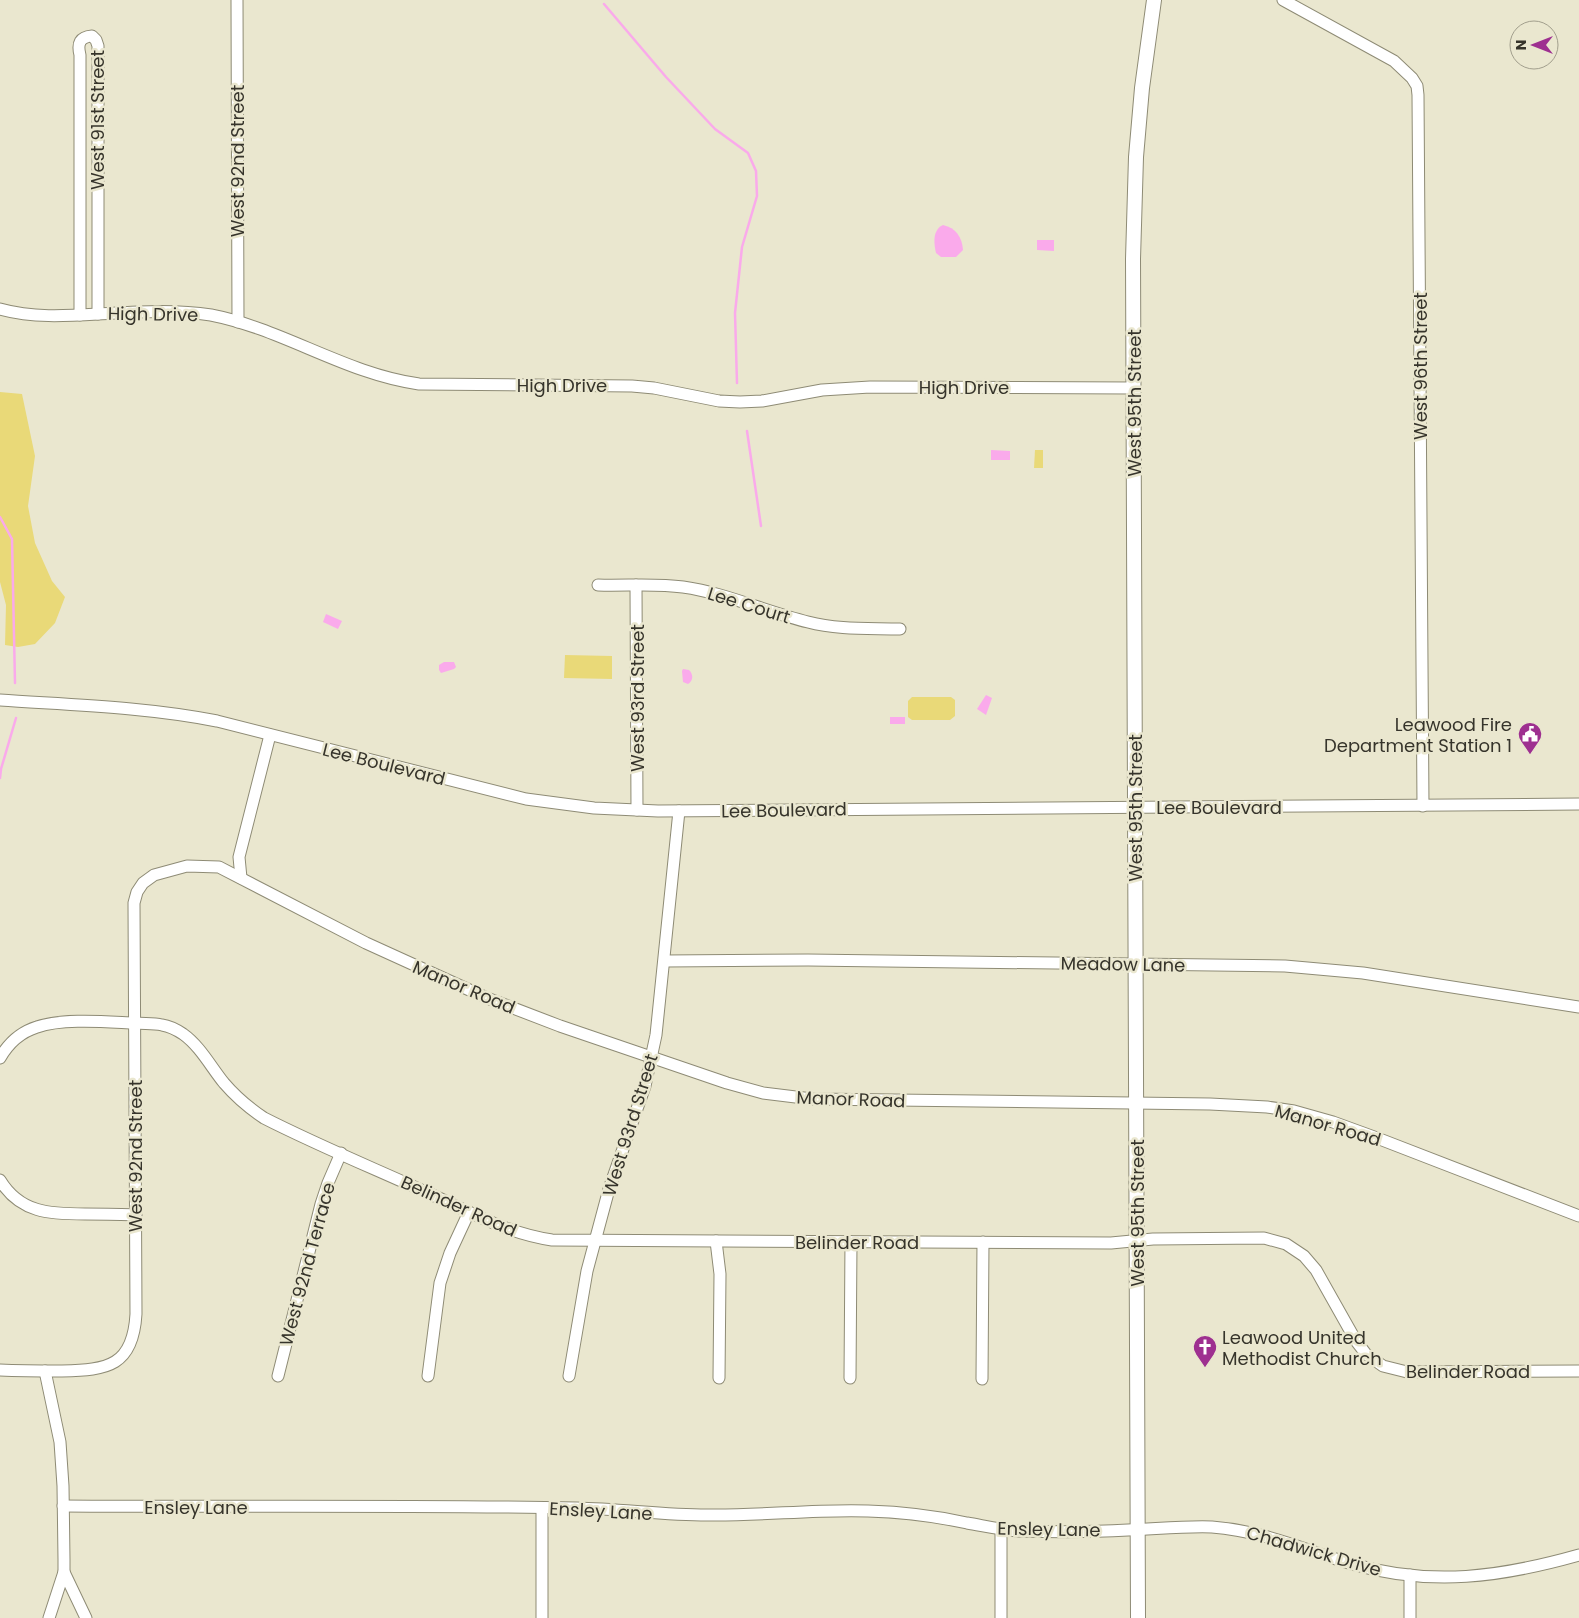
<svg xmlns="http://www.w3.org/2000/svg" width="1579" height="1618" font-family="Poppins,sans-serif">
  <rect width="100%" height="100%" fill="#eae7cf"/>
  <g fill="#e9d978">
    <polygon points="0,392 22,394 35,456 28,506 35,543 52,581 65,597 55,623 35,644 18,647 5,645 6,605 0,582"/>
    <polygon points="1035,450 1043,450 1043,468 1034,468"/>
    <polygon points="565,655 612,656 612,679 564,678"/>
    <polygon points="912,697 951,697 955,700 955,716 950,720 912,720 908,717 908,701"/>
  </g>
  <g fill="#faaaeb">
    <path d="M 943,225 C 956,228 962,237 963,250 L 956,257 L 941,257 L 936,253 C 934,244 932,230 943,225 Z"/>
    <polygon points="1037,240 1054,240 1054,251 1037,250"/>
    <polygon points="991,450 1010,451 1010,460 991,460"/>
    <polygon points="326,614 342,621 338,629 323,622"/>
    <polygon points="444,662 454,662 456,667 454,669 441,673 439,670 439,665"/>
    <path d="M 683,669 L 689,670 C 693,674 694,680 688,684 L 683,682 L 682,671 Z"/>
    <polygon points="986,695 992,698 986,715 977,709"/>
    <rect x="890" y="717" width="15" height="7"/>
  </g>
  <g fill="none" stroke-linecap="round" stroke-linejoin="round">
    <g stroke="#faaaeb" stroke-width="2.5">
      <polyline points="604,4 666,77 715,129 748,153 756,171 757,196 742,247 735,313 737,383"/>
      <polyline points="747,431 761,526"/>
      <polyline points="0,517 12,539 15,683"/>
      <polyline points="0,778 1,769 16,718"/>
    </g>
    <g stroke="#8e8b75" stroke-width="13">
      <g id="minor">
        <polyline points="237,0 238,322"/>
        <polyline points="1283,0 1394,61 1412,78 1417,86 1418,95 1423,806"/>
        <path d="M 0,309 C 32,318 65,316 98,314 C 135,312 174,309 211,315 C 283,329 346,374 419,384 L 632,386 L 654,388 L 719,401 L 740,402 L 762,401 L 822,390 L 870,387 L 1133,388"/>
        <path d="M 80,315 L 80,55 C 77,43 80,37 92,36 L 96,40 L 98,46 L 98,314"/>
        <path d="M 598,585 C 626,586 655,583 683,587 C 726,593 766,612 808,622 C 838,630 869,628 900,629"/>
        <polyline points="636,585 637,810"/>
        <path d="M 0,700 C 73,705 146,707 217,721 L 526,799 L 594,808 L 658,811 L 1579,804"/>
        <polyline points="241,878 239,857 270,735"/>
        <polyline points="665,961 808,960 1285,966 1363,973 1579,1007"/>
        <path d="M 0,1058 C 8,1044 21,1032 37,1027 C 63,1018 108,1022 135,1023 C 144,1024 153,1023 162,1025 C 169,1026 177,1030 183,1034 C 200,1046 211,1067 224,1083 C 236,1097 249,1108 264,1118 C 317,1145 373,1168 428,1193 C 468,1211 508,1234 552,1240 L 1111,1243 L 1153,1239 L 1264,1238 L 1286,1244 L 1304,1256 L 1316,1270 L 1356,1341 L 1366,1354 L 1383,1366 L 1407,1372 L 1579,1371"/>
        <path d="M 0,1180 C 20,1213 50,1214 85,1214 C 102,1214 119,1214 136,1215"/>
        <polyline points="716,1241 720,1274 719,1378"/>
        <path d="M 0,1370 C 21,1371 42,1371 62,1371 C 108,1370 133,1366 136,1314 L 134,903 L 137,892 L 143,883 L 154,875 L 187,866 L 219,867 L 366,943 L 487,998 L 560,1026 L 727,1083 L 763,1093 L 812,1099 L 1210,1104 L 1267,1107 L 1294,1111 L 1333,1122 L 1377,1138 L 1579,1216"/>
        <polyline points="45,1371 60,1442 63,1486 64,1559 64,1572 49,1618"/>
        <polyline points="278,1376 321,1204 328,1183 341,1153"/>
        <polyline points="428,1376 440,1283 450,1253 469,1212"/>
        <polyline points="569,1376 587,1271 609,1189 645,1086 656,1035 679,811"/>
        <polyline points="850,1378 851,1242"/>
        <polyline points="982,1379 983,1242"/>
        <path d="M 63,1506 C 234,1507 406,1505 577,1508 C 621,1509 664,1515 707,1515 C 761,1516 815,1509 868,1511 C 901,1512 935,1516 967,1523 C 985,1526 1002,1530 1020,1531 C 1056,1532 1092,1532 1128,1530 C 1156,1529 1184,1526 1212,1527 C 1264,1531 1304,1550 1352,1564 C 1432,1587 1501,1577 1579,1555"/>
        <polyline points="542,1508 542,1618"/>
        <polyline points="1001,1529 1001,1618"/>
        <polyline points="64,1572 86,1618"/>
        <polyline points="1410,1575 1410,1618"/>
      </g>
    </g>
    <g stroke="#8e8b75" stroke-width="16">
      <polyline id="major" points="1138,1618 1133,259 1136,157 1142,88 1154,0"/>
    </g>
    <use href="#minor" stroke="#fff" stroke-width="11"/>
    <use href="#major" stroke="#fff" stroke-width="14"/>
  </g>
  <defs>
    <g id="civic-pin" transform="scale(1.25)"><path d="M0 17L-7.5 6A9.5 9.5 0 1 1 7.5 6Z" fill="#9e3090" stroke="#eae7cf"/><path d="M-.6-6.5H3V-4.5H.6V-3L4-1V1h2V6H-6V1h2V-1L-.6-3ZM-1.2 2.5V6h2.4V2.5Z" fill="#fff"/></g>
    <g id="church-pin" transform="scale(1.25)"><path d="M0 17L-7.5 6A9.5 9.5 0 1 1 7.5 6Z" fill="#9e3090" stroke="#eae7cf"/><path d="M-1.2-6h2.4v3.5h3.3v2.4h-3.3V6h-2.4V-.1h-3.3v-2.4h3.3Z" fill="#fff"/></g>
  </defs>
  <g fill-rule="evenodd">
    <use href="#civic-pin" x="1530" y="734"/>
    <use href="#church-pin" x="1205" y="1347"/>
  </g>
  <g text-anchor="middle" dominant-baseline="central" stroke-width="5" stroke-linejoin="round" paint-order="stroke">
    <g font-size="18" fill="#36342b" stroke="#eae7cf">
      <text transform="translate(97 120) rotate(-90)">West 91st Street</text>
      <text transform="translate(237 161) rotate(-90)">West 92nd Street</text>
      <text transform="translate(153 314) rotate(1)">High Drive</text>
      <text transform="translate(1420 366) rotate(-90)">West 96th Street</text>
      <text x="562" y="385">High Drive</text>
      <text x="964" y="387">High Drive</text>
      <text transform="translate(1134 403) rotate(-90)">West 95th Street</text>
      <text transform="translate(749 605) rotate(17)">Lee Court</text>
      <text transform="translate(637 698) rotate(-90)">West 93rd Street</text>
      <text transform="translate(384 764) rotate(14)">Lee Boulevard</text>
      <text x="1219" y="807">Lee Boulevard</text>
      <text transform="translate(1135 808) rotate(-90)">West 95th Street</text>
      <text transform="translate(784 810) rotate(-1)">Lee Boulevard</text>
      <text transform="translate(1123 964) rotate(1)">Meadow Lane</text>
      <text transform="translate(464 987) rotate(23)">Manor Road</text>
      <text transform="translate(851 1099) rotate(2)">Manor Road</text>
      <text transform="translate(630 1125) rotate(-73)">West 93rd Street</text>
      <text transform="translate(1328 1125) rotate(16)">Manor Road</text>
      <text transform="translate(135 1156) rotate(-90)">West 92nd Street</text>
      <text transform="translate(459 1206) rotate(24)">Belinder Road</text>
      <text transform="translate(1137 1213) rotate(-90)">West 95th Street</text>
      <text x="857" y="1242">Belinder Road</text>
      <text transform="translate(307 1264) rotate(-75)">West 92nd Terrace</text>
      <text x="1468" y="1371">Belinder Road</text>
      <text x="196" y="1507">Ensley Lane</text>
      <text transform="translate(601 1511) rotate(3)">Ensley Lane</text>
      <text transform="translate(1049 1529) rotate(1)">Ensley Lane</text>
      <text transform="translate(1314 1551) rotate(16)">Chadwick Drive</text>
    </g>
    <g font-size="18" fill="#36342b" stroke="#eae7cf" text-anchor="end">
      <text x="1512" y="724">Leawood Fire<tspan x="1512" dy="21">Department Station 1</tspan></text>
      <text x="1222" y="1337" text-anchor="start">Leawood United<tspan x="1222" dy="21">Methodist Church</tspan></text>
    </g>
  </g>
  <g transform="translate(1534 45) rotate(270)"><circle r="24" fill="#eae7cf" stroke="#a29f8d"/>
  <path d="M0-4L9 19L0 12L-9 19Z" fill="#9e3090"/>
  <text y="-8" font-size="14" font-weight="bold" text-anchor="middle" fill="#36342b">N</text>
  </g>
</svg>
